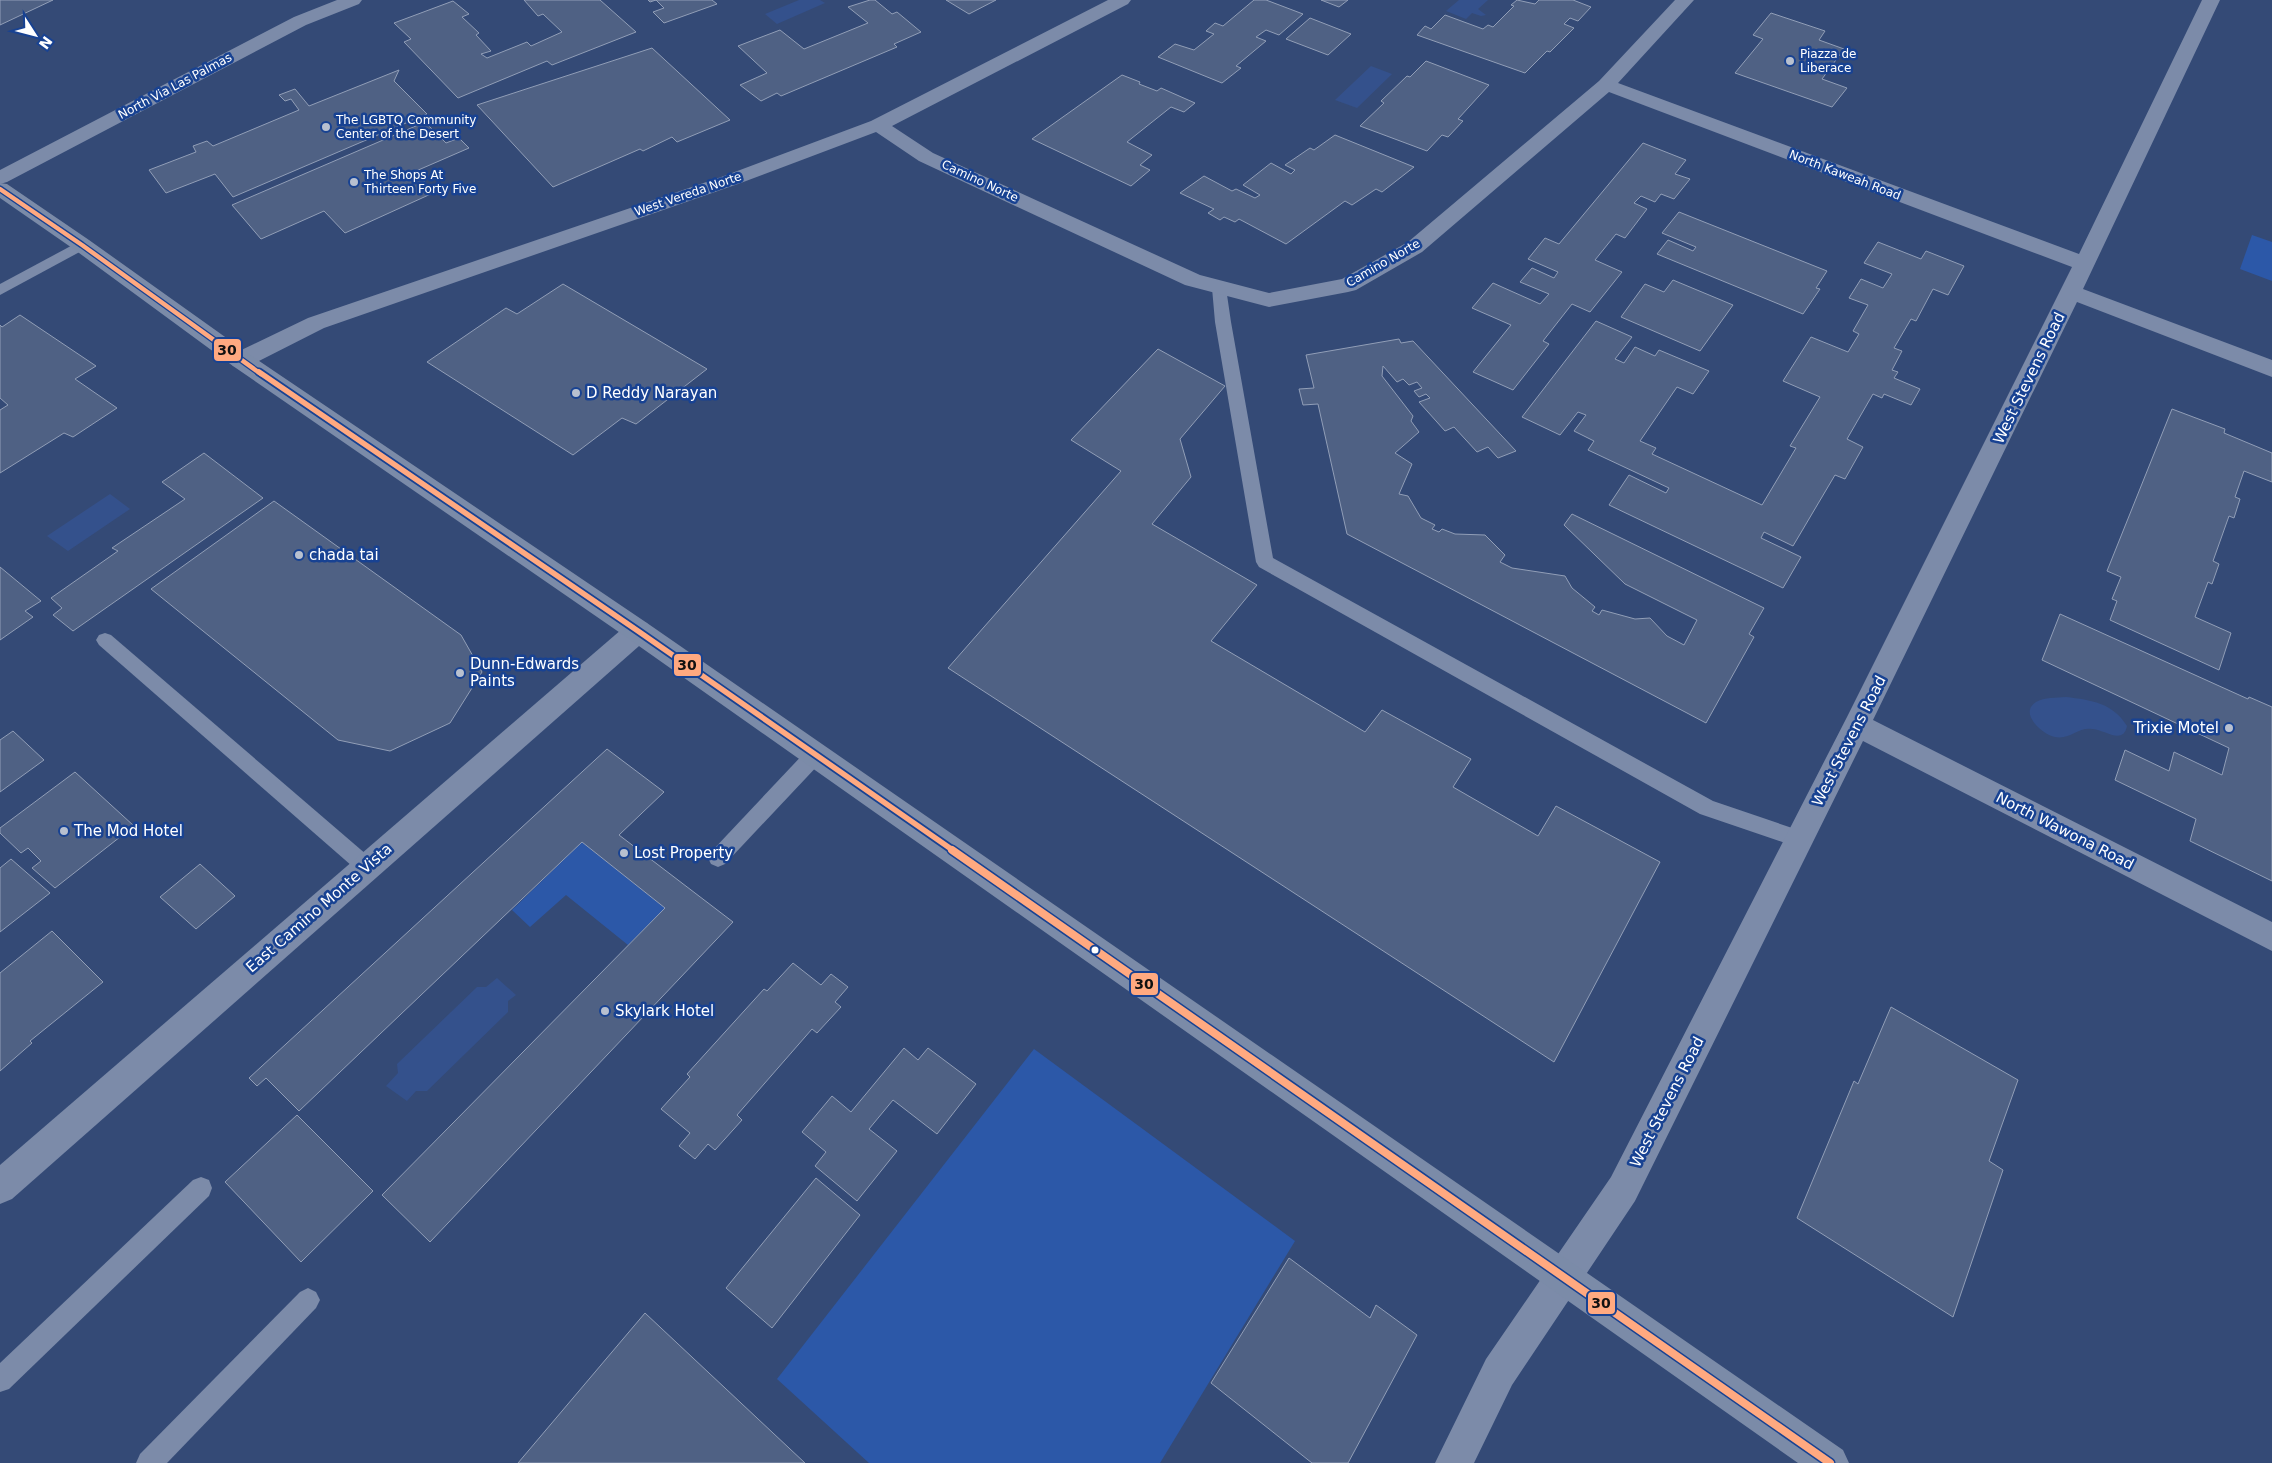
<svg xmlns="http://www.w3.org/2000/svg" width="2272" height="1463" font-family="'DejaVu Sans',sans-serif">
  <rect width="100%" height="100%" fill="#344a76"/>
  <g fill="#2c58a8">
    <polygon points="2252,235 2272,242 2272,281 2240,269"/>
    <polygon points="582,842 665,908 628,945 566,895 530,927 512,910"/>
    <polygon points="1034,1049 1295,1241 1160,1463 869,1463 777,1379"/>
  </g>
  <g fill="#34518c">
    <polygon points="799,0 820,0 825,3 777,24 765,14"/>
    <polygon points="1459,0 1488,0 1478,9 1486,15 1481,16 1472,13 1466,19 1446,11"/>
    <polygon points="1371,66 1392,74 1357,108 1335,100"/>
    <polygon points="110,494 130,509 68,551 47,536"/>
    <path d="M 2066,697 C 2091,700 2113,703 2127,726 C 2123,746 2104,729 2092,729 C 2078,727 2070,740 2055,737 C 2043,735 2018,713 2036,702 C 2044,697 2057,698 2066,697 Z"/>
    <polygon points="497,978 516,995 508,1001 508,1012 427,1091 416,1091 407,1101 386,1086 398,1073 397,1064 477,987 486,987"/>
  </g>
  <g fill="#4f6184" stroke="#919eb7">
    <polygon points="0,0 53,0 0,25"/>
    <polygon points="524,0 600,0 636,32 552,65 547,61 458,98 404,42 411,39 394,23 453,1 469,14 462,17 479,33 476,35 491,51 481,54 487,58 527,42 531,46 562,32 543,14 538,16"/>
    <polygon points="648,0 712,0 717,4 664,23 653,12 664,8 656,0 650,2"/>
    <polygon points="870,0 875,0 892,14 897,12 921,32 894,44 897,47 781,96 777,93 761,101 740,85 767,73 738,46 780,30 804,49 868,23 848,7"/>
    <polygon points="946,0 996,0 969,14"/>
    <polygon points="1254,0 1266,0 1303,14 1279,35 1266,30 1256,37 1266,41 1236,66 1241,68 1222,83 1158,57 1175,44 1194,50 1214,34 1206,31 1215,23 1223,26"/>
    <polygon points="1321,0 1348,0 1339,7"/>
    <polygon points="1517,0 1535,4 1539,0 1573,0 1591,7 1578,21 1570,18 1564,24 1574,28 1550,52 1547,51 1525,73 1417,35 1425,26 1431,29 1445,15 1483,29 1488,25 1493,27 1514,6 1511,5"/>
    <polygon points="1771,13 1825,31 1819,40 1844,49 1822,79 1847,88 1832,107 1735,73 1763,39 1753,35"/>
    <polygon points="1310,18 1351,34 1328,55 1286,39"/>
    <polygon points="652,48 730,120 677,142 672,137 643,151 640,149 553,187 477,105"/>
    <polygon points="1426,61 1489,85 1458,119 1463,121 1448,137 1442,135 1427,151 1360,126 1384,103 1381,101 1407,76 1410,77"/>
    <polygon points="399,70 394,81 427,114 233,197 215,174 166,193 149,170 196,152 193,146 207,141 213,146 299,110 291,99 285,101 279,95 295,89 309,106"/>
    <polygon points="1122,75 1140,82 1139,84 1157,91 1161,88 1195,103 1184,112 1171,107 1127,142 1152,155 1140,165 1150,170 1131,186 1032,139"/>
    <polygon points="425,122 446,143 459,138 469,148 416,171 433,193 345,233 324,211 261,239 232,205"/>
    <polygon points="1335,135 1414,167 1382,192 1376,189 1352,205 1345,201 1286,244 1239,219 1235,222 1224,217 1220,220 1208,213 1214,209 1180,193 1204,176 1232,191 1236,189 1255,198 1260,195 1243,185 1271,163 1291,174 1295,170 1285,165 1310,148 1314,150"/>
    <polygon points="1643,143 1686,160 1675,174 1690,179 1674,199 1661,194 1655,202 1641,196 1634,203 1647,209 1625,238 1616,234 1595,260 1622,272 1590,312 1572,304 1543,341 1549,344 1513,390 1473,372 1511,325 1472,308 1493,283 1540,304 1549,294 1520,282 1532,268 1554,278 1558,272 1528,259 1545,238 1559,244"/>
    <polygon points="1679,212 1827,271 1816,288 1820,289 1803,314 1657,254 1668,240 1693,251 1696,247 1662,233"/>
    <polygon points="1878,242 1921,259 1926,251 1964,266 1948,295 1933,289 1916,321 1911,319 1894,348 1902,351 1892,370 1898,372 1894,378 1920,389 1911,405 1884,394 1882,398 1873,394 1847,439 1863,447 1845,479 1835,475 1793,546 1764,532 1761,538 1801,557 1783,588 1609,505 1629,475 1666,493 1669,488 1588,450 1594,441 1574,431 1586,415 1578,412 1560,435 1522,417 1596,321 1632,337 1615,359 1624,363 1635,347 1655,356 1659,350 1709,371 1693,394 1677,387 1640,441 1656,448 1652,454 1762,505 1796,448 1790,446 1820,397 1783,381 1811,337 1848,352 1859,334 1853,331 1868,305 1849,298 1861,279 1883,288 1892,274 1864,263"/>
    <polygon points="1673,280 1733,305 1700,351 1621,317 1645,284 1664,292"/>
    <polygon points="563,284 707,369 636,424 622,418 573,455 427,362 506,308 517,314"/>
    <polygon points="20,315 96,366 75,379 117,408 73,437 64,433 0,473 0,410 8,405 0,398 0,325 2,327"/>
    <polygon points="1399,339 1401,343 1413,341 1516,451 1498,458 1488,447 1477,452 1454,427 1445,431 1419,402 1430,398 1426,394 1419,397 1414,391 1422,388 1417,382 1409,385 1403,379 1397,382 1383,366 1382,376 1413,416 1411,421 1419,432 1395,453 1412,464 1399,494 1408,496 1421,518 1435,525 1432,529 1439,532 1442,529 1455,534 1485,535 1505,555 1500,562 1512,568 1565,576 1572,588 1595,607 1592,611 1599,615 1602,610 1635,619 1650,618 1667,636 1684,645 1697,620 1625,584 1564,525 1572,514 1764,608 1749,634 1754,637 1706,723 1347,534 1318,404 1303,405 1299,389 1314,388 1306,355"/>
    <polygon points="1158,349 1225,386 1180,439 1191,477 1152,524 1257,585 1211,641 1365,732 1382,710 1471,759 1453,787 1538,836 1556,806 1660,862 1554,1062 948,668 1121,471 1071,440"/>
    <polygon points="2172,409 2225,429 2224,433 2272,453 2272,482 2244,471 2235,497 2240,499 2234,518 2229,516 2213,561 2219,564 2212,584 2208,582 2195,617 2231,633 2219,670 2110,620 2117,601 2112,599 2121,577 2107,571"/>
    <polygon points="204,453 263,498 73,631 53,615 62,608 51,598 118,551 112,548 185,499 162,482"/>
    <polygon points="274,501 461,635 482,672 450,723 390,751 338,740 151,589"/>
    <polygon points="0,567 41,601 25,611 33,617 0,640"/>
    <polygon points="2060,614 2248,699 2249,697 2272,707 2272,881 2190,841 2196,819 2115,780 2125,750 2169,771 2174,752 2222,775 2229,748 2042,660"/>
    <polygon points="13,731 44,760 0,792 0,740"/>
    <polygon points="607,749 664,792 619,835 733,922 430,1242 382,1195 665,908 582,842 299,1111 266,1078 257,1086 249,1078"/>
    <polygon points="75,772 134,826 55,888 32,868 41,861 28,848 21,853 0,833 0,828"/>
    <polygon points="11,859 50,893 0,932 0,868"/>
    <polygon points="200,864 235,896 196,929 160,897"/>
    <polygon points="52,931 103,982 30,1041 32,1043 0,1071 0,973"/>
    <polygon points="793,963 821,985 831,974 848,987 835,1002 841,1007 817,1033 812,1029 737,1115 742,1120 715,1150 708,1144 695,1159 679,1146 690,1133 661,1109 690,1077 687,1074 764,989 767,991"/>
    <polygon points="1891,1007 2018,1080 1989,1161 2003,1170 1953,1317 1797,1218 1854,1081 1858,1084"/>
    <polygon points="904,1048 918,1060 928,1048 976,1084 937,1134 893,1100 869,1129 897,1151 857,1201 815,1166 826,1152 802,1132 832,1096 851,1112"/>
    <polygon points="297,1115 373,1191 301,1262 225,1182"/>
    <polygon points="816,1178 860,1215 772,1328 726,1288"/>
    <polygon points="1289,1258 1370,1318 1376,1305 1417,1335 1348,1463 1312,1463 1211,1383"/>
    <polygon points="645,1313 805,1463 518,1463"/>
  </g>
  <g fill="none" stroke-linecap="round" stroke-linejoin="round">
    <g fill="#7c8ba9" fill-rule="evenodd">
      <polygon points="82,240 87,242 89,245 87,248 0,295 0,284"/>
      <polygon points="1219,283 1224,285 1226,288 1231,322 1273,558 1713,801 1807,833 1810,839 1807,845 1800,848 1700,814 1259,567 1256,562 1215,322 1212,288 1214,285"/>
      <polygon points="105,633 111,635 374,861 377,867 374,873 367,876 360,873 99,645 96,640 99,635"/>
      <polygon points="815,747 822,749 824,755 822,761 725,864 718,867 711,864 708,858 711,852 808,749"/>
      <polygon points="201,1177 209,1180 212,1188 209,1196 9,1389 0,1392 0,1363 193,1180"/>
      <polygon points="308,1288 316,1292 320,1300 316,1308 167,1463 136,1463 140,1454 300,1292"/>
    </g>
    <g fill="#7c8ba9" fill-rule="evenodd">
      <polygon points="337,0 362,0 359,4 306,25 7,182 0,184 0,170 294,17"/>
      <polygon points="1108,0 1131,0 1128,4 892,126 933,153 1200,275 1269,293 1342,279 1408,242 1599,81 1675,0 1694,0 1618,83 2079,254 2202,0 2220,0 2083,289 2272,360 2272,377 2077,302 1873,720 2272,922 2272,951 1863,741 1635,1201 1512,1385 1474,1463 1435,1463 1486,1359 1611,1177 1847,717 2072,267 1609,92 1422,252 1356,290 1348,292 1269,307 1185,285 919,161 876,132 738,184 324,328 249,366 241,368 233,366 230,360 233,354 308,318 724,176 871,121"/>
      <polygon points="638,620 647,623 651,631 647,639 12,1199 0,1204 0,1165 629,623"/>
    </g>
    <polygon fill="#7b8ba8" fill-rule="evenodd" points="0,183 7,184 89,240 249,354 647,623 1843,1450 1849,1463 1798,1463 629,639 233,366 75,250 0,198"/>
    <g stroke="#184292" stroke-width="7">
      <polyline id="bus-1-far2" points="0,189 82,245 261,374"/>
    </g>
    <g stroke="#184292" stroke-width="9">
      <polyline id="bus-1-far1" points="259,372 638,631 954,851"/>
    </g>
    <g stroke="#184292" stroke-width="11">
      <polyline id="bus-1" points="952,850 1830,1463"/>
    </g>
    <use href="#bus-1-far2" stroke="#ffa980" stroke-width="4.5"/>
    <use href="#bus-1-far1" stroke="#ffa980" stroke-width="5.5"/>
    <use href="#bus-1" stroke="#ffa980" stroke-width="8"/>
  </g>
  <g fill="#b8c0cf" stroke="#184292" stroke-width="2">
    <circle cx="1790" cy="61" r="5"/>
    <circle cx="326" cy="127" r="5"/>
    <circle cx="354" cy="182" r="5"/>
    <circle cx="576" cy="393" r="5"/>
    <circle cx="299" cy="555" r="5"/>
    <circle cx="460" cy="673" r="5"/>
    <circle cx="2229" cy="728" r="5"/>
    <circle cx="64" cy="831" r="5"/>
    <circle cx="624" cy="853" r="5"/>
    <circle cx="605" cy="1011" r="5"/>
  </g>
  <circle fill="#fff" stroke="#184292" stroke-width="2" cx="1095" cy="950" r="4.5"/>
  <g text-anchor="middle" dominant-baseline="central" stroke-width="5" stroke-linejoin="round" paint-order="stroke">
    <g font-size="12" fill="#fff" stroke="#184292" text-anchor="start">
      <text x="1800" y="54">Piazza de<tspan x="1800" dy="14">Liberace</tspan></text>
      <text x="336" y="120">The LGBTQ Community<tspan x="336" dy="14">Center of the Desert</tspan></text>
      <text x="364" y="175">The Shops At<tspan x="364" dy="14">Thirteen Forty Five</tspan></text>
    </g>
    <g font-size="12" fill="#fff" stroke="#184292">
      <text transform="translate(175 86) rotate(-28)">North Via Las Palmas</text>
      <text transform="translate(1845 175) rotate(21)">North Kaweah Road</text>
      <text transform="translate(980 181) rotate(25)">Camino Norte</text>
      <text transform="translate(688 194) rotate(-19)">West Vereda Norte</text>
      <text transform="translate(1383 263) rotate(-30)">Camino Norte</text>
    </g>
    <g font-size="15" fill="#fff" stroke="#184292">
      <text transform="translate(2029 378) rotate(-64)">West Stevens Road</text>
      <text transform="translate(1849 741) rotate(-63)">West Stevens Road</text>
      <text transform="translate(2065 831) rotate(27)">North Wawona Road</text>
      <text transform="translate(319 908) rotate(-41)">East Camino Monte Vista</text>
      <text transform="translate(1667 1102) rotate(-63)">West Stevens Road</text>
    </g>
    <g font-size="15" fill="#fff" stroke="#184292" text-anchor="start">
      <text x="586" y="393">D Reddy Narayan</text>
      <text x="309" y="555">chada tai</text>
      <text x="470" y="664">Dunn-Edwards<tspan x="470" dy="17">Paints</tspan></text>
      <text x="2219" y="728" text-anchor="end">Trixie Motel</text>
      <text x="74" y="831">The Mod Hotel</text>
      <text x="634" y="853">Lost Property</text>
      <text x="615" y="1011">Skylark Hotel</text>
    </g>
  </g>
  <g stroke="#184292" stroke-width="2">
    <rect x="213" y="338" width="29" height="24" rx="5" fill="#ffa980"/>
    <rect x="673" y="653" width="29" height="24" rx="5" fill="#ffa980"/>
    <rect x="1130" y="972" width="29" height="24" rx="5" fill="#ffa980"/>
    <rect x="1587" y="1291" width="29" height="24" rx="5" fill="#ffa980"/>
  </g>
  <g font-size="14" text-anchor="middle" font-weight="bold" fill="#111">
    <text x="227" y="355">30</text>
    <text x="687" y="670">30</text>
    <text x="1144" y="989">30</text>
    <text x="1601" y="1308">30</text>
  </g>
  <g transform="translate(35 35) rotate(126)" stroke="#184292" stroke-width="4" paint-order="stroke">
  <path d="M0-4L9 19L0 12L-9 19Z" fill="#ffffff"/>
  <text y="-8" font-size="14" font-weight="bold" text-anchor="middle" fill="#ffffff">N</text>
  </g>
</svg>
